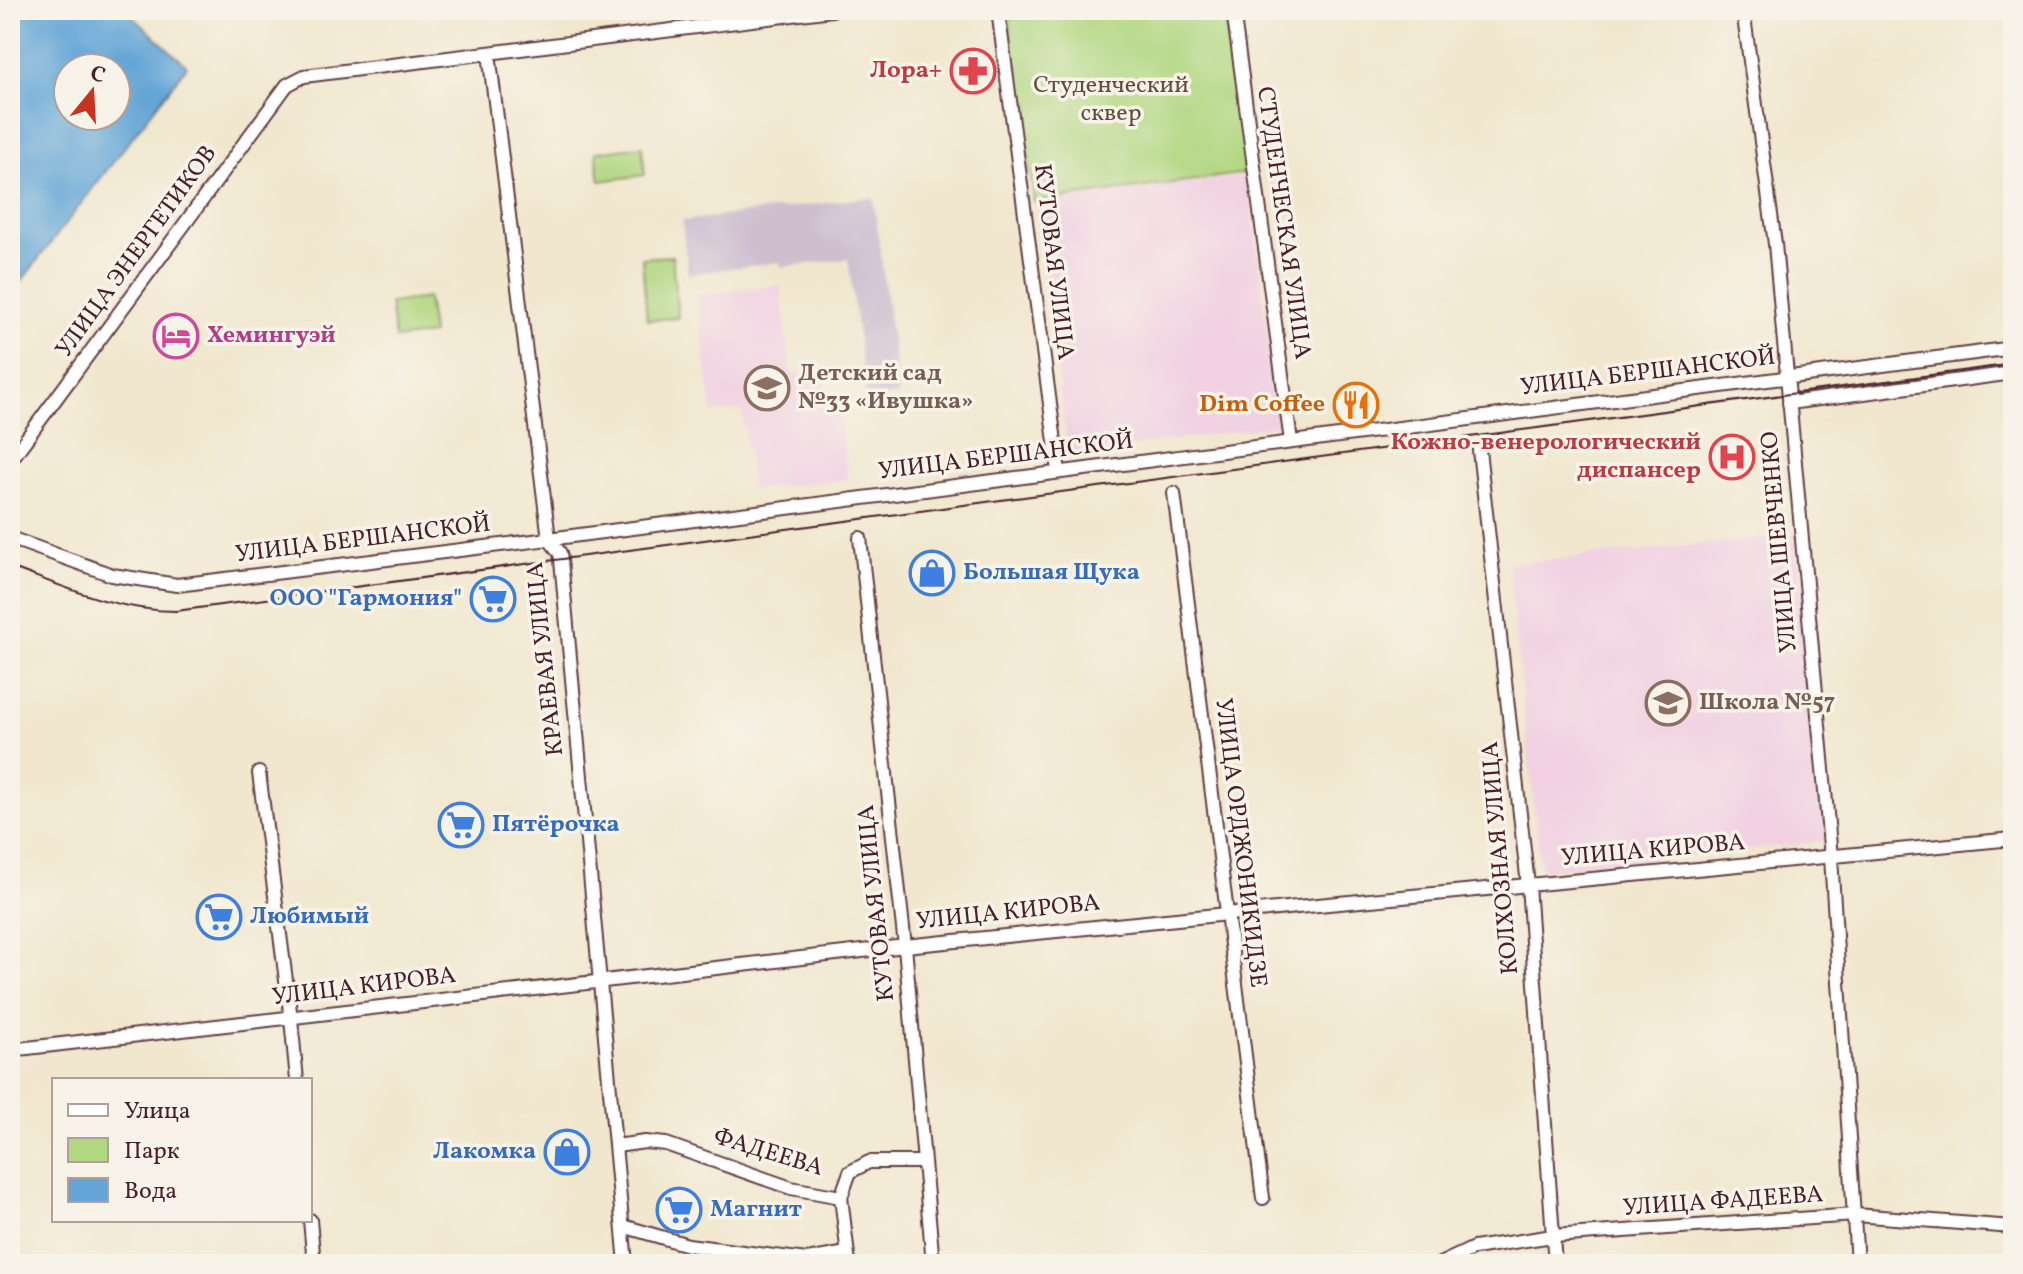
<svg xmlns="http://www.w3.org/2000/svg" width="2023" height="1274" font-family="Vollkorn,serif">
  <rect width="100%" height="100%" fill="#f7f3e8"/>
  <filter id="ink" filterUnits="userSpaceOnUse"><feTurbulence type="fractalNoise" baseFrequency=".0125" numOctaves="2"/><feDisplacementMap in="SourceGraphic" scale="16" xChannelSelector="R" yChannelSelector="G"/><feConvolveMatrix kernelMatrix="1 2 1 2 8 2 1 2 1" color-interpolation-filters="sRGB"/></filter>
  <filter id="wash" filterUnits="userSpaceOnUse"><feTurbulence type="fractalNoise" baseFrequency=".006" numOctaves="4" result="noise"/><feDisplacementMap in="SourceGraphic" scale="32" xChannelSelector="R" yChannelSelector="G"/><feGaussianBlur stdDeviation="1.8" result="paint"/><feColorMatrix in="noise" values="0 0 0 0 0 0 0 0 0 0 0 0 0 0 0 0 0 1.4 0 .05"/><feComposite in="paint" operator="in"/></filter>
  <g filter="url(#wash)">
    <rect width="100%" height="100%" fill="#f1e7ce"/>
    <g fill="#f1d0e2">
      <polygon points="1247,176 1280,425 1068,455 1035,204"/>
      <polygon points="780,285 791,374 822,370 826,404 838,403 848,479 752,490 742,410 712,413 697,295"/>
      <polygon points="1796,535 1828,841 1541,871 1508,564"/>
    </g>
    <polygon fill="#cebed0" points="873,197 899,395 866,399 848,259 781,267 780,262 688,274 682,221"/>
    <g fill="#b1d781" stroke="#7e7b56" stroke-width="2">
      <polygon points="1080,10 1224,10 1247,173 1034,202 1009,19"/>
      <polygon points="642,146 645,175 600,181 596,152"/>
      <polygon points="672,256 678,318 647,320 642,258"/>
      <polygon points="427,298 432,334 395,339 390,303"/>
    </g>
    <path fill="#62a5d6" stroke="#566280" stroke-width="2" fill-rule="evenodd" d="M 10,10 L 126,10 L 187,66 L 10,296 ZM 68,68 L 116,68 L 116,116 L 68,116 Z"/>
  </g>
  <g filter="url(#ink)">
    <g fill="none" stroke-linecap="round" stroke-linejoin="round">
      <g stroke="#633d43" stroke-width="16">
        <g id="street">
          <polyline points="998,10 1059,472"/>
          <polyline points="1233,10 1291,442"/>
          <polyline points="1743,10 1775,244 1831,857 1857,1264"/>
          <polyline points="489,53 549,539 560,553 561,560 626,1264"/>
          <polyline points="1789,403 2013,373"/>
          <polyline points="1479,450 1528,885 1555,1264"/>
          <polyline points="10,461 287,85 304,76 832,10"/>
          <polyline points="1174,493 1263,1198"/>
          <polyline points="10,538 112,575 177,585 549,539 2013,348"/>
          <polyline points="860,538 905,946 933,1264"/>
          <polyline points="259,773 291,1019 297,1080"/>
          <path d="M 10,1050 C 308,1017 606,978 905,946 C 1274,907 1644,876 2013,839"/>
          <polyline points="616,1146 645,1142 666,1144 791,1188 841,1197 849,1264"/>
          <polyline points="841,1197 850,1172 869,1162 922,1162"/>
          <polyline points="310,1220 314,1264"/>
          <polyline points="623,1226 688,1245 807,1260 847,1253"/>
          <polyline points="1440,1264 1474,1248 1553,1236 1855,1215 2013,1227"/>
        </g>
      </g>
      <use href="#street" stroke="#fff" stroke-width="12"/>
      <path stroke="#4a1f2b" stroke-width="2" d="M 10,567 C 65,587 117,611 176,611 L 2013,364"/>
    </g>
  </g>
  <defs>
    <g id="pharmacy-ring" transform="scale(2.3)"><circle r="9.5" fill="#f7f3e8" stroke="#e0444e" stroke-width="1.5"/><path d="M-2-6h4v4h4v4h-4v4h-4v-4h-4v-4h4Z" fill="#e0444e"/></g>
    <g id="hotel-ring" transform="scale(2.3)"><circle r="9.5" fill="#f7f3e8" stroke="#d1479c" stroke-width="1.5"/><path d="M-6-4.5h1.5V1H6V5H4.5V3h-9V5H-6ZM-4 0a1.8 1.8 0 1 1 3.6 0ZM.5 0V-2.5h3Q6-2.5 6 0Z" fill="#d1479c"/></g>
    <g id="school-ring" transform="scale(2.3)"><circle r="9.5" fill="#f7f3e8" stroke="#8d6e63" stroke-width="1.5"/><path d="M0-5L7-2L0 1L-7-2ZM-4 1L0 2.5L4 1V4Q0 6-4 4Z" fill="#8d6e63"/></g>
    <g id="restaurant-ring" transform="scale(2.3)"><circle r="9.5" fill="#f7f3e8" stroke="#e8710a" stroke-width="1.5"/><path d="M-5-6h1v4h1v-4h1v4h1v-4h1v5L-1.5 .5V6h-2V.5L-5-1ZM5-6V6H3V1.5H1.5Q1.5-4 5-6Z" fill="#e8710a"/></g>
    <g id="hospital-ring" transform="scale(2.3)"><circle r="9.5" fill="#f7f3e8" stroke="#e0444e" stroke-width="1.5"/><path d="M-5-5h3v3.5h4V-5h3V5h-3V1.5h-4V5h-3Z" fill="#e0444e"/></g>
    <g id="shop-ring" transform="scale(2.3)"><circle r="9.5" fill="#f7f3e8" stroke="#3f7fe0" stroke-width="1.5"/><path d="M-5-2.5h2.3a2.7 3.5 0 0 1 5.4 0H5L5.5 6h-11ZM-1.5-2.5h3a1.5 2.3 0 0 0-3 0Z" fill="#3f7fe0"/></g>
    <g id="supermarket-ring" transform="scale(2.3)"><circle r="9.5" fill="#f7f3e8" stroke="#3f7fe0" stroke-width="1.5"/><path d="M-6-5.5h2.5l.6 2H6L4.5 2H-2.5L-4.4-4H-6ZM-1.5 3.2a1.3 1.3 0 1 0 .1 0ZM3 3.2a1.3 1.3 0 1 0 .1 0Z" fill="#3f7fe0"/></g>
  </defs>
  <g fill-rule="evenodd">
    <use href="#pharmacy-ring" x="973" y="71"/>
    <use href="#hotel-ring" x="176" y="336"/>
    <use href="#school-ring" x="767" y="388"/>
    <use href="#restaurant-ring" x="1356" y="405"/>
    <use href="#hospital-ring" x="1732" y="457"/>
    <use href="#shop-ring" x="932" y="573"/>
    <use href="#supermarket-ring" x="493" y="599"/>
    <use href="#school-ring" x="1668" y="703"/>
    <use href="#supermarket-ring" x="461" y="825"/>
    <use href="#supermarket-ring" x="219" y="917"/>
    <use href="#shop-ring" x="567" y="1152"/>
    <use href="#supermarket-ring" x="679" y="1210"/>
  </g>
  <g text-anchor="middle" dominant-baseline="central" stroke-width="7" stroke-linejoin="round" paint-order="stroke">
    <g font-size="24" font-weight="bold" fill="#be3a42" stroke="#f7f3e8" text-anchor="end">
      <text x="942" y="71">Лора+</text>
      <text x="1701" y="443">Кожно-венерологический<tspan x="1701" dy="28">диспансер</tspan></text>
    </g>
    <g font-size="24" fill="#644d40" stroke="#f7f3e8">
      <text x="1111" y="86">Студенческий<tspan x="1111" dy="28">сквер</tspan></text>
    </g>
    <g font-size="24" fill="#4a1f2b" stroke="#f7f3e8">
      <text transform="translate(1283 223) rotate(82)">СТУДЕНЧЕСКАЯ УЛИЦА</text>
      <text transform="translate(137 252) rotate(-54)">УЛИЦА ЭНЕРГЕТИКОВ</text>
      <text transform="translate(1053 262) rotate(83)">КУТОВАЯ УЛИЦА</text>
      <text transform="translate(1648 373) rotate(-7)">УЛИЦА БЕРШАНСКОЙ</text>
      <text transform="translate(1006 457) rotate(-7)">УЛИЦА БЕРШАНСКОЙ</text>
      <text transform="translate(363 540) rotate(-7)">УЛИЦА БЕРШАНСКОЙ</text>
      <text transform="translate(1780 542) rotate(-95)">УЛИЦА ШЕВЧЕНКО</text>
      <text transform="translate(546 659) rotate(-96)">КРАЕВАЯ УЛИЦА</text>
      <text transform="translate(1240 843) rotate(83)">УЛИЦА ОРДЖОНИКИДЗЕ</text>
      <text transform="translate(1653 851) rotate(-5)">УЛИЦА КИРОВА</text>
      <text transform="translate(1501 858) rotate(-95)">КОЛХОЗНАЯ УЛИЦА</text>
      <text transform="translate(877 903) rotate(-96)">КУТОВАЯ УЛИЦА</text>
      <text transform="translate(1008 913) rotate(-6)">УЛИЦА КИРОВА</text>
      <text transform="translate(364 987) rotate(-7)">УЛИЦА КИРОВА</text>
      <text transform="translate(768 1153) rotate(17)">ФАДЕЕВА</text>
      <text transform="translate(1723 1202) rotate(-4)">УЛИЦА ФАДЕЕВА</text>
    </g>
    <g font-size="24" font-weight="bold" fill="#b23c85" stroke="#f7f3e8" text-anchor="start">
      <text x="207" y="336">Хемингуэй</text>
    </g>
    <g font-size="24" font-weight="bold" fill="#785e54" stroke="#f7f3e8" text-anchor="start">
      <text x="798" y="374">Детский сад<tspan x="798" dy="28">№33 «Ивушка»</tspan></text>
      <text x="1699" y="703">Школа №57</text>
    </g>
    <g font-size="24" font-weight="bold" fill="#c56008" stroke="#f7f3e8" text-anchor="end">
      <text x="1325" y="405">Dim Coffee</text>
    </g>
    <g font-size="24" font-weight="bold" fill="#366cbe" stroke="#f7f3e8" text-anchor="start">
      <text x="963" y="573">Большая Щука</text>
      <text x="462" y="599" text-anchor="end">ООО "Гармония"</text>
      <text x="492" y="825">Пятёрочка</text>
      <text x="250" y="917">Любимый</text>
      <text x="536" y="1152" text-anchor="end">Лакомка</text>
      <text x="710" y="1210">Магнит</text>
    </g>
  </g>
  <rect width="2023" height="1274" fill="none" stroke="#f7f3e8" stroke-width="40"/>
  <rect x="52" y="1078" width="260" height="144" fill="#f7f3e8" stroke="#b29e9c" stroke-width="2"/>
  <rect x="68" y="1104" width="40" height="12" fill="#ffffff" stroke="#b29e9c" stroke-width="2"/>
  <text x="124" y="1118" font-size="24" fill="#4a1f2b">Улица</text>
  <rect x="68" y="1138" width="40" height="24" fill="#b1d781" stroke="#b29e9c" stroke-width="2"/>
  <text x="124" y="1158" font-size="24" fill="#4a1f2b">Парк</text>
  <rect x="68" y="1178" width="40" height="24" fill="#62a5d6" stroke="#b29e9c" stroke-width="2"/>
  <text x="124" y="1198" font-size="24" fill="#4a1f2b">Вода</text>
  <g transform="translate(92 92) rotate(18)"><circle r="38" fill="#f7f3e8" stroke="#b29e9c" stroke-width="2"/>
  <path d="M0-6L14 30L0 20L-14 30Z" fill="#c8321e"/>
  <text y="-12" font-size="22" font-weight="bold" text-anchor="middle" fill="#4a1f2b">С</text>
  </g>
</svg>
